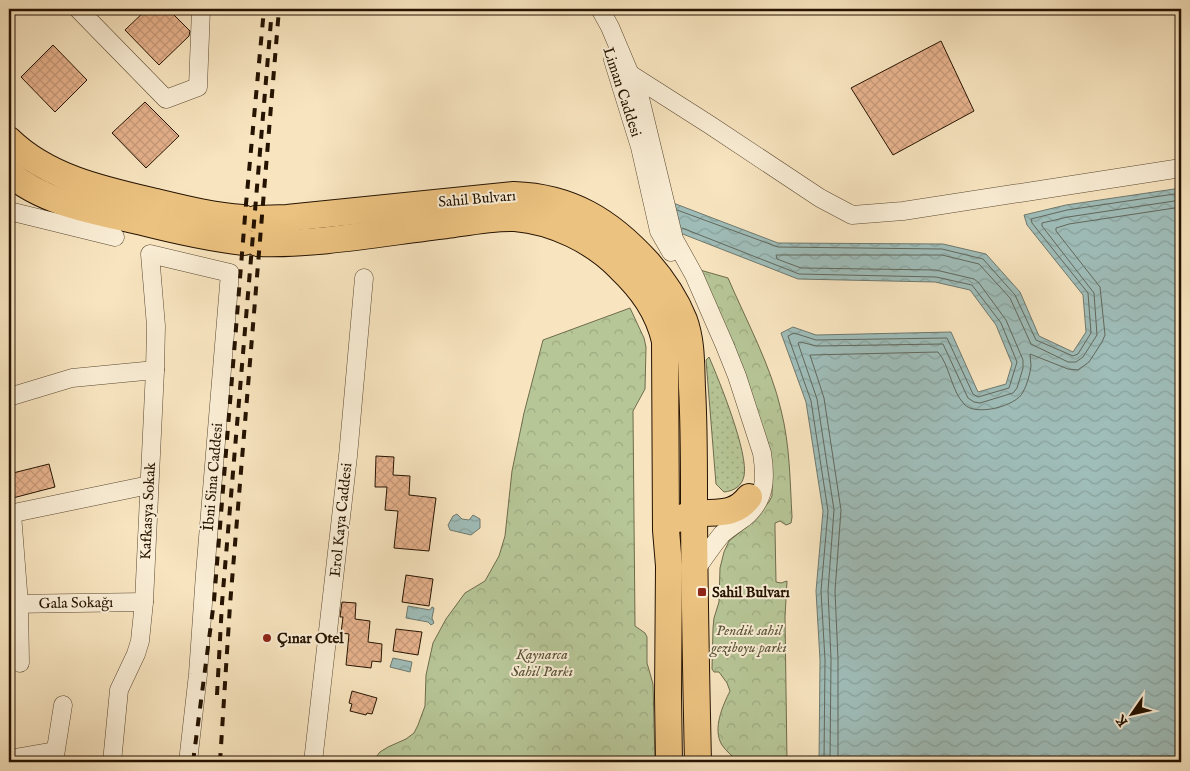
<svg xmlns="http://www.w3.org/2000/svg" width="1190" height="771" font-family="'IM FELL English',serif">
  <defs>
    <pattern id="grass-dots" width="8" height="8" patternUnits="userSpaceOnUse" patternTransform="scale(1.25)"><rect width="8" height="8" fill="#b7c697"/><path d="M2 2h.1M6 6h.1" fill="none" stroke="#9da980" stroke-width="1.8" stroke-linecap="round"/></pattern>
    <pattern id="park-crowns" width="20" height="18" patternUnits="userSpaceOnUse" patternTransform="scale(1.25)"><rect width="20" height="18" fill="#b7c697"/><path d="M2 6a3 3 0 1 1 6 0M12 15a3 3 0 1 1 6 0" fill="none" stroke="#9da980"/></pattern>
    <pattern id="water-waves" width="16" height="10" patternUnits="userSpaceOnUse" patternTransform="scale(1.25)"><rect width="16" height="10" fill="#9fbdb9"/><path d="M0 5q4-4 8 0t8 0" fill="none" stroke="#89a29d"/></pattern>
    <pattern id="building-cross-hatch" width="8" height="8" patternUnits="userSpaceOnUse" patternTransform="scale(1.25)"><rect width="8" height="8" fill="#e7b38e"/><path d="M0 0l8 8M0 8l8-8" fill="none" stroke="#c69979"/></pattern>
  </defs>
  <rect width="100%" height="100%" fill="#f8e5c0"/>
  <filter id="stains"><feTurbulence type="fractalNoise" baseFrequency=".004" numOctaves="4"/><feColorMatrix values="0 0 0 0 .2 0 0 0 0 .09 0 0 0 0 .02 0 0 0 .5 -.17"/></filter>
  <radialGradient id="worn" r=".72"><stop offset=".6" stop-color="#630" stop-opacity="0"/><stop offset="1" stop-color="#630" stop-opacity=".3"/></radialGradient>
  <path fill="url(#grass-dots)" stroke="#6e6c4c" d="M 709,357 C 719,380 749,454 744,476 C 742,486 734,491 724,492 L 716,484 L 706,360 Z"/>
  <g fill="url(#park-crowns)" stroke="#6e6c4c">
    <path d="M 700,270 L 728,278 C 746,320 771,366 781,410 C 790,445 790,482 792,517 L 791,523 L 786,525 L 780,521 L 775,523 L 775,529 L 776,582 L 781,583 L 787,581 L 785,617 L 787,762 L 739,762 C 733,757 726,751 722,745 C 712,729 723,705 730,691 L 727,683 L 719,672 L 714,672 L 712,669 L 713,628 L 714,618 L 719,602 L 720,568 L 724,552 L 729,541 L 749,525 L 769,502 L 772,496 L 772,469 Z"/>
    <polygon points="630,308 644,338 646,347 645,389 633,411 635,626 645,633 647,637 647,663 653,684 655,762 372,762 380,752 388,747 406,739 414,733 418,725 425,706 426,675 433,643 446,619 465,593 485,581 499,556 505,536 512,471 524,413 543,340"/>
  </g>
  <g fill="url(#water-waves)" stroke="#6e796f">
    <polygon points="1181,188 1181,762 819,762 820,660 816,591 823,511 806,402 781,333 793,327 816,335 951,332 978,392 1006,384 1012,364 996,325 970,290 935,282 798,279 675,231 668,201 778,243 943,244 986,254 1020,292 1039,336 1073,352 1086,332 1083,295 1027,225 1024,215 1066,205"/>
    <polygon points="457,514 462,519 469,520 473,515 480,519 480,528 471,535 450,530 448,525 453,516"/>
    <polygon points="408,606 430,610 432,607 434,608 432,618 434,623 431,625 428,622 406,618"/>
    <polygon points="393,658 412,662 410,672 390,667"/>
  </g>
  <g fill="none" stroke-linecap="round" stroke-linejoin="round">
    <g stroke="#62685d" stroke-width="1">
      <polyline points="677,210 778,247 942,249 983,259 1015,295 1036,340 1073,356 1078,354 1091,333 1088,293 1032,223 1031,219 1067,210 1181,193"/>
      <polyline points="682,228 799,274 936,277 972,285 1001,323 1017,362 1009,388 978,397 973,394 947,338 816,340 794,333 788,336 811,401 828,511 821,591 825,660 824,762"/>
      <polyline points="830,762 831,659 828,591 834,510 817,399 798,343 800,342 817,346 943,344 968,398 974,402 980,403 1013,393 1017,388 1023,368 1023,360 1006,320 979,283 974,279 936,270 801,268 777,259 776,255 942,255 979,264 1010,298 1031,344 1068,362 1076,362 1083,357 1097,335 1094,293 1042,226 1042,223 1068,217 1181,200"/>
      <path d="M 838,762 L 838,659 L 835,591 L 841,510 L 824,398 L 810,355 L 938,352 C 950,366 951,390 964,404 C 975,417 1017,406 1023,392 C 1027,385 1030,374 1031,366 C 1031,362 1030,358 1030,354 L 1068,369 L 1078,370 L 1089,362 L 1102,342 L 1105,335 L 1100,287 L 1056,231 L 1056,228 L 1069,224 L 1181,207"/>
    </g>
  </g>
  <g fill="url(#building-cross-hatch)" stroke="#251301">
    <polygon points="147,9 168,9 190,31 189,36 159,65 125,30"/>
    <polygon points="941,41 974,111 893,155 851,88"/>
    <polygon points="53,45 87,80 55,112 21,77"/>
    <polygon points="145,102 179,136 146,168 112,133"/>
    <polygon points="376,456 394,457 393,475 410,476 409,495 436,498 429,551 394,548 398,511 385,510 387,487 375,487"/>
    <polygon points="49,464 55,487 9,499 9,474"/>
    <polygon points="406,575 433,579 429,606 402,602"/>
    <polygon points="342,602 356,603 355,619 370,621 368,642 382,644 381,662 372,661 371,668 346,665 349,634 341,633 343,617 340,617"/>
    <polygon points="396,629 422,632 418,655 393,651"/>
    <polygon points="352,691 377,698 372,714 367,713 366,715 350,711 352,704 349,703"/>
  </g>
  <g fill="none" stroke-linecap="round" stroke-linejoin="round">
    <g stroke="#5a4831" stroke-width="19">
      <g id="minor">
        <polyline points="78,9 166,99 198,87 201,9"/>
        <path d="M 600,9 L 610,27 L 640,98 L 674,239 L 694,275 L 725,346 L 737,376 L 762,453 C 766,478 766,500 744,518 C 737,523 729,528 722,534 C 712,546 703,560 694,572"/>
        <polyline points="613,60 640,147 659,231 671,252"/>
        <polyline points="630,74 710,125 820,198 852,215 903,211 1181,168"/>
        <polyline points="9,211 115,237"/>
        <polyline points="9,397 72,378 155,370"/>
        <polyline points="9,514 149,485"/>
        <polyline points="12,514 19,604 20,663"/>
        <polyline points="9,604 144,602"/>
        <polyline points="9,759 55,751"/>
        <polyline points="54,762 63,705"/>
        <polyline points="112,762 119,690 136,654 140,641 144,602 155,370 156,326 150,254 230,273 205,574 198,674 188,762"/>
        <polyline points="313,762 348,456 364,278"/>
      </g>
    </g>
    <g stroke="#251301" stroke-width="28">
      <g id="highway">
        <path d="M 9,140 C 48,178 104,190 156,202 C 185,209 213,216 243,218"/>
        <path d="M 9,173 C 44,203 94,211 138,221 C 173,230 208,238 244,242"/>
        <path d="M 256,219 L 287,218 L 514,195 C 571,197 610,221 648,263 C 662,279 676,300 684,320 C 692,342 691,365 692,388 C 694,423 694,458 694,494 C 694,583 696,673 698,762"/>
        <path d="M 258,243 C 319,245 386,232 447,225 C 468,222 494,217 515,218 C 553,221 594,241 620,268 C 642,289 658,311 665,341 L 666,530 L 669,566 L 668,696 L 669,762"/>
        <path d="M 678,519 C 683,517 688,515 694,514 C 715,511 734,517 749,497"/>
      </g>
    </g>
    <use href="#minor" stroke="#faeed6" stroke-width="18"/>
    <use href="#highway" stroke="#ecc280" stroke-width="26"/>
    <g stroke="#251301" stroke-width="4" stroke-dasharray="9 9" stroke-linecap="butt">
      <polyline points="217,695 222,603 272,9"/>
      <polyline points="193,762 214,601 246,204 264,9"/>
      <polyline points="220,762 230,605 279,9"/>
    </g>
  </g>
  <g fill="#8f2418" stroke="#faeed6" stroke-width="2">
    <rect x="697" y="587" width="10" height="10" rx="2.5"/>
    <circle cx="267" cy="638" r="5"/>
  </g>
  <g text-anchor="middle" dominant-baseline="central" stroke-width="4" stroke-linejoin="round" paint-order="stroke">
    <g font-size="15" fill="#251301" stroke="#faeed6">
      <text transform="translate(622 92) rotate(72)">Liman Caddesi</text>
      <text transform="translate(477 199) rotate(-5)">Sahil Bulvarı</text>
      <text transform="translate(213 477) rotate(-85)">İbni Sina Caddesi</text>
      <text transform="translate(148 511) rotate(-87)">Kafkasya Sokak</text>
      <text transform="translate(341 520) rotate(-84)">Erol Kaya Caddesi</text>
      <text transform="translate(76 603) rotate(-1)">Gala Sokağı</text>
    </g>
    <g font-size="15" font-weight="bold" fill="#251301" stroke="#faeed6" text-anchor="start">
      <text x="712" y="592">Sahil Bulvarı</text>
      <text x="277" y="638">Çınar Otel</text>
    </g>
    <g font-size="15" font-style="italic" fill="#585236" stroke="#faeed6">
      <text x="749" y="630">Pendik sahil<tspan x="749" dy="17">geziboyu parkı</tspan></text>
      <text x="542" y="654">Kaynarca<tspan x="542" dy="17">Sahil Parkı</tspan></text>
    </g>
  </g>
  <rect width="1190" height="771" fill="none" stroke="#f8e5c0" stroke-width="30"/>
  <rect x="10" y="10" width="1170" height="751" fill="none" stroke="#251301" stroke-width="2.5"/>
  <rect x="15" y="15" width="1160" height="741" fill="none" stroke="#251301"/>
  <g transform="translate(1132 714) rotate(236)" stroke="#faeed6" stroke-width="4" paint-order="stroke">
  <path d="M0-4L9 19L0 12L-9 19Z" fill="#251301"/>
  <text y="-8" font-size="14" font-weight="bold" text-anchor="middle" fill="#251301">K</text>
  </g>
  <rect width="100%" height="100%" filter="url(#stains)"/>
  <rect width="100%" height="100%" fill="url(#worn)"/>
</svg>
